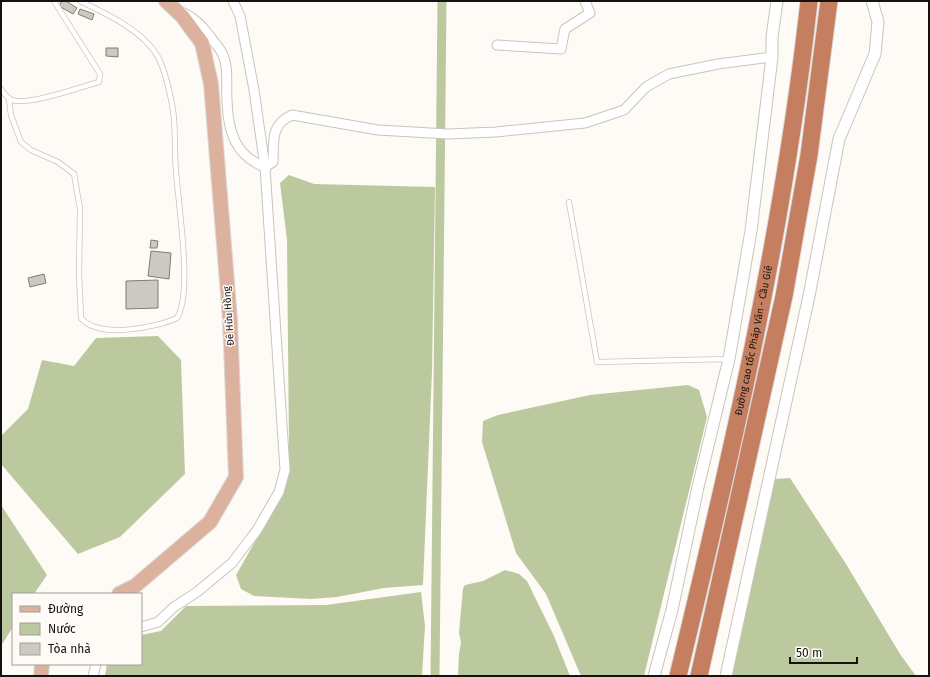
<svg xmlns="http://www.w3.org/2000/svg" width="930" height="677" font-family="'Fira Sans',sans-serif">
  <rect width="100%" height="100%" fill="#fefbf7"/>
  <g fill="#bcc99f">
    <polygon points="289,175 314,184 435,187 432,371 423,585 384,588 337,597 311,599 254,596 241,589 236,575 281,496 286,476 289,446 287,240 280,183"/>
    <polygon points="158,336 181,360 185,474 120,537 78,554 1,464 1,436 28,409 42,360 74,366 96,338"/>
    <polygon points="688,385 699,390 707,417 644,676 581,676 546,594 516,553 482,442 483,421 498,415 590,395"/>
    <polygon points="790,478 846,564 900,654 916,676 731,676 774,479"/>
    <polygon points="1,505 47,575 34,594 13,594 13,627 1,646"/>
    <polygon points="505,570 519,574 527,581 554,636 570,676 458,676 459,654 461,642 459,633 463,588 465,585 483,581"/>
    <polygon points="421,592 425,626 422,676 105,676 107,664 141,664 141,635 161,631 186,606 326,605"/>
  </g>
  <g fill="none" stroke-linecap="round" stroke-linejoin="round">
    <polyline stroke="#bcc99f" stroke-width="9" points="435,676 442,1"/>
  </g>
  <g fill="#cbc9c2" stroke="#7f7d76">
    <polygon points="62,1 66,1 77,8 73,14 59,6"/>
    <polygon points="80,9 94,14 92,20 78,14"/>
    <polygon points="106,48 118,48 118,57 106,56"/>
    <polygon points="151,240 158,241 157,248 150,248"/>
    <polygon points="151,251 171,253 169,279 148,276"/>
    <polygon points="44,274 46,283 30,287 28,278"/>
    <polygon points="158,280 158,308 126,309 126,281"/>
  </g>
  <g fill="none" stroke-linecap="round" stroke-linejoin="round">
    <g stroke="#c9c4be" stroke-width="6">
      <g id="service">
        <path d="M 1,89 C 4,93 7,98 12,100 C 28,106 80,87 99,82 L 100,74 L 54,1"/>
        <path d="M 9,99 L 11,115 L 21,142 L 31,150 L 58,162 L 74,174 L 80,209 L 79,274 L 81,318 C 98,339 155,328 177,318 C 193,293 178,203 176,171 C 174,150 176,130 173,110 C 170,93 166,72 158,57 C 144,31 105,13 80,1"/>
        <polyline points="569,202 597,362 729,359"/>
      </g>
    </g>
    <g stroke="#c9c4be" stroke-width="11">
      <g id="minor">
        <path d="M 184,13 C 194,18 203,27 209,35 C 213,41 219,47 222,53 C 229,67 226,85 227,101 C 228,131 235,156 265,167 L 273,162 C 274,141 270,125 292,115 L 378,130 L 448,134 L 496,132 L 585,123 L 624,110 L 646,87 L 669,74 L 718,64 L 772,57"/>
        <polyline points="497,45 561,49 565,29 590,13 585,1"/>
        <polyline points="141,627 158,622 174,607 197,592 232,563 257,530 279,492 285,470 265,167 254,90 240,16 233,1"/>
        <polyline points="93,676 96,664"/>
      </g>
    </g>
    <g stroke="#c9c4be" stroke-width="13">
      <g id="tertiary">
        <polyline points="654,676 672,610 698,487 729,359 751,231 772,57 772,37 777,1"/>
        <polyline points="726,676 809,296 839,139 875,54 878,22 872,1"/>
      </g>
    </g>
    <g stroke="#dad9d9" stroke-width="16">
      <g id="primary">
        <polyline points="119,594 135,586 210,522 236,477 230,319 211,84 202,43 182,16 166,1"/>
        <polyline points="41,676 42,664"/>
      </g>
    </g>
    <g stroke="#dad9d9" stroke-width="19">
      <g id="motorway">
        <path id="s1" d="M 678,676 C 732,453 784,229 809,1"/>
        <polyline points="699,676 784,296 809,155 829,1"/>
      </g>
    </g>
    <use href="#service" stroke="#fff" stroke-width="4.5"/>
    <use href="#minor" stroke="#fff" stroke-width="9"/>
    <use href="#tertiary" stroke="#fff" stroke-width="11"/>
    <use href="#primary" stroke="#dcb29f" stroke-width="14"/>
    <use href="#motorway" stroke="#c57e5f" stroke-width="17"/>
  </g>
  <g text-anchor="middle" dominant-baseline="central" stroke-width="3" stroke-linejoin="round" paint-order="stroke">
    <g font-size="10" fill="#151311" stroke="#fefbf7">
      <text transform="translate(229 316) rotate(-94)">Đê Hữu Hồng</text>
      <text stroke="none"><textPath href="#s1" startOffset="344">Đường cao tốc Pháp Vân - Cầu Giẽ</textPath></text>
    </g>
  </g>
  <rect width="930" height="677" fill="none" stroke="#151311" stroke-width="4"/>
  <rect x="12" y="593" width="130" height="72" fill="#fefbf7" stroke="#a19e9b"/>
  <rect x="20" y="606" width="20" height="6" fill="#dcb29f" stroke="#a19e9b"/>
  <text x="48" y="613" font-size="12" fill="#151311">Đường</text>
  <rect x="20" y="623" width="20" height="12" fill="#bcc99f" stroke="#a19e9b"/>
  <text x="48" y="633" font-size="12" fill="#151311">Nước</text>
  <rect x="20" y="643" width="20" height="12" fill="#cbc9c2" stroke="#a19e9b"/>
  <text x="48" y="653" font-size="12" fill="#151311">Tòa nhà</text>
  <path d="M790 657v6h67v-6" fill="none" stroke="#151311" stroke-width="2"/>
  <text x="796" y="657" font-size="12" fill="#151311" stroke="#fefbf7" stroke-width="3" paint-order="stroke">50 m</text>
</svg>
